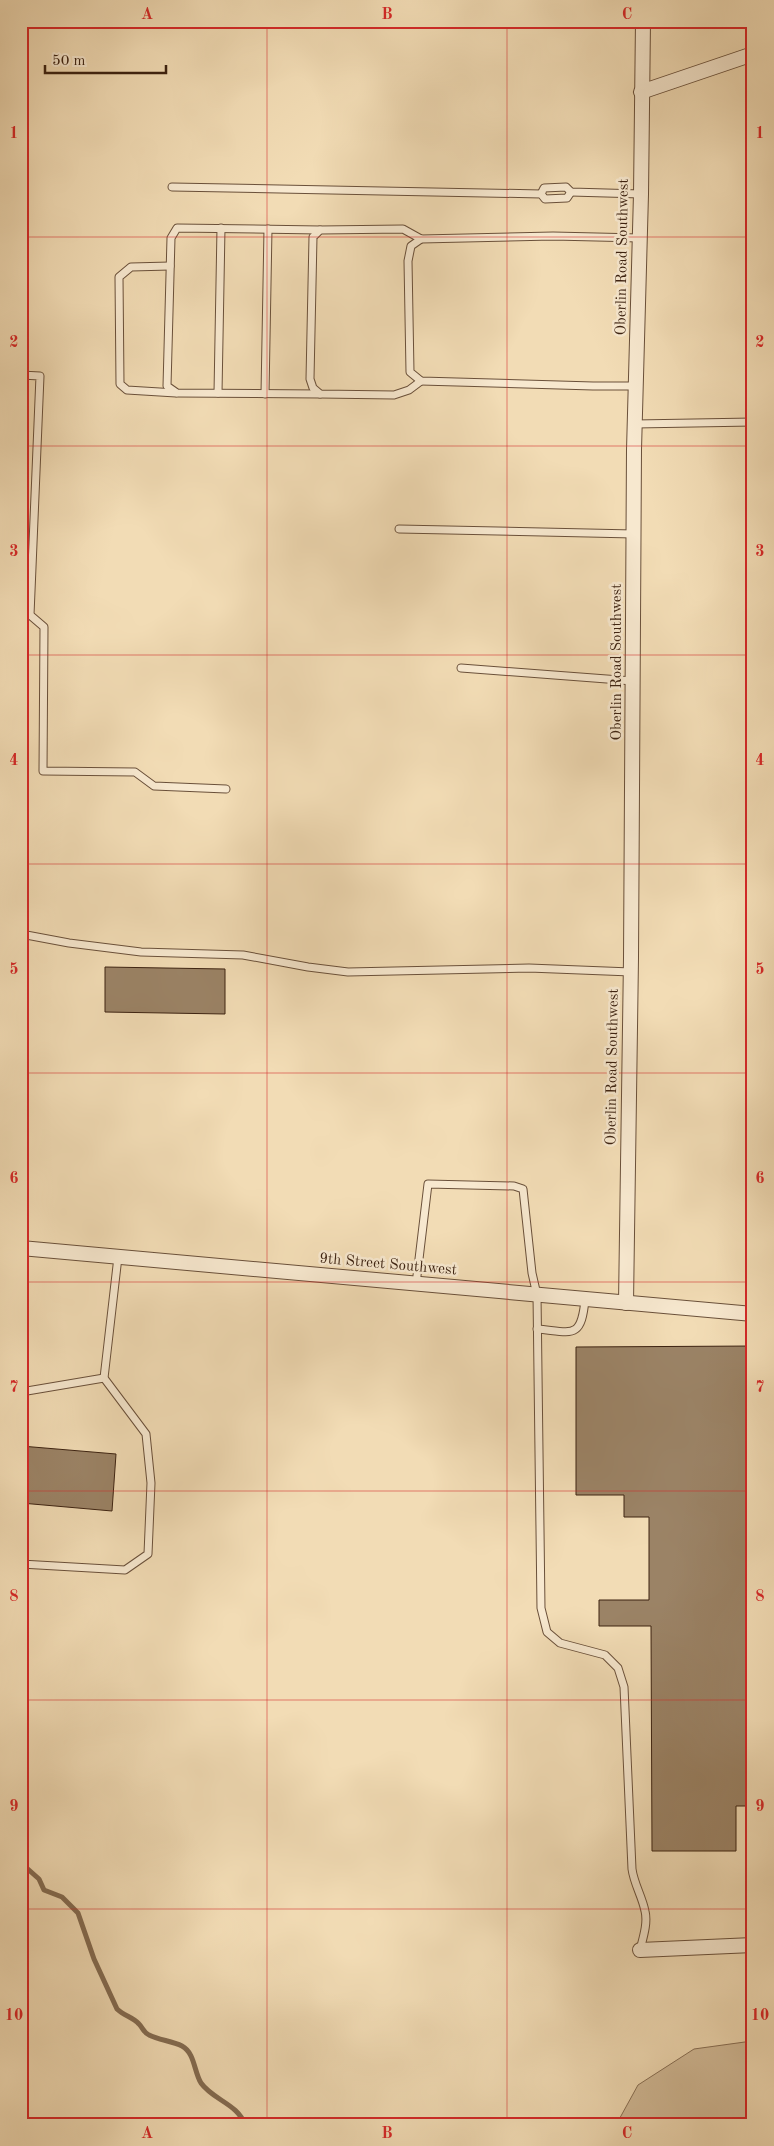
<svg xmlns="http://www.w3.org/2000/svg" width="774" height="2146" font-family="'Old Standard TT',serif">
  <rect width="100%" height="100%" fill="#f2dcb5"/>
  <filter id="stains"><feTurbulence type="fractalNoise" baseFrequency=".004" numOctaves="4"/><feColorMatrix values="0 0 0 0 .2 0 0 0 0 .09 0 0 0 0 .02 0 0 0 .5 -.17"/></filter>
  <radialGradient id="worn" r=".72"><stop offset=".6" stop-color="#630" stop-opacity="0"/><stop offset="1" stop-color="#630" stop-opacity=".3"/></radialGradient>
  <polygon fill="#d3bc99" stroke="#886f55" points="752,2041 753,2125 616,2125 638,2085 694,2049"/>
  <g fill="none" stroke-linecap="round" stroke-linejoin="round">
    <path stroke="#846c52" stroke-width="5" d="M 21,1863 L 39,1879 L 44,1890 L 62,1897 L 78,1913 L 94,1959 L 117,2009 C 124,2016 133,2017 139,2024 C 143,2028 144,2033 149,2035 C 159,2040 172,2041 182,2046 C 195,2053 194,2072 201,2083 C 213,2100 238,2104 245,2125"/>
  </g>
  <g fill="#9b8366" stroke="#3c2211">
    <polygon points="105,967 225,969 225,1014 105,1012"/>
    <polygon points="753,1346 753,1806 736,1806 736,1851 652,1851 651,1626 599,1626 599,1600 649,1600 649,1517 624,1517 624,1495 576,1495 576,1347"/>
    <polygon points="21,1446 116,1454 112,1511 21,1503"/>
  </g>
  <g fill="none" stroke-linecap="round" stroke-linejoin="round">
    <g stroke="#6a503a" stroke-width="9">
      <g id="lane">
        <polyline points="172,187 541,194 545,199 567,198 571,192"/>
        <polyline points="541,194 544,188 566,187 571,192 641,194"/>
        <polyline points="320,230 177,228 171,238 167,386 177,393 320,394"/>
        <polyline points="421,239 411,246 408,261 410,372 421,381 593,386 636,386"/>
        <polyline points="170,266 131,267 119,277 120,384 127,390 176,393"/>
        <polyline points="21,375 40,376 30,615 44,627 43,771 135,772 154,786 226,789"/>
        <polyline points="421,381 409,390 394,395 320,394 313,388 310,379 313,237 320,230 403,229 421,239 553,236 640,238"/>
        <polyline points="218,393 221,228"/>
        <polyline points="265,394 268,229"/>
        <polyline points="635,424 753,422"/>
        <polyline points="399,529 634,534"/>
        <polyline points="21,615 30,615"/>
        <polyline points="461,668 633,681"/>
        <polyline points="21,934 69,943 141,952 243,955 308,967 348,972 529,968 631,972"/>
        <path d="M 416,1284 L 428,1184 L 514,1186 L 523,1189 L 532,1273 L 537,1295 L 541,1608 L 547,1632 L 560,1643 L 605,1655 L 618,1668 L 624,1687 L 632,1869 C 634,1884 642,1896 645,1911 C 648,1923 643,1938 640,1950"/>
        <path d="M 537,1329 C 572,1332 581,1340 585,1300"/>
        <polyline points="21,1395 27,1391 104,1378"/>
        <polyline points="21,1564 125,1570 148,1554 151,1483 146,1434 104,1378 118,1257"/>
      </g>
    </g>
    <g stroke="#6a503a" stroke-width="16">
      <g id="street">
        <polyline points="641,92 753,54"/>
        <polyline points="21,1248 753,1314"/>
        <polyline points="626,1303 631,958 634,450 641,194 643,21"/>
        <polyline points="640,1950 753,1945"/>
      </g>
    </g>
    <use href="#lane" stroke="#f7e8cf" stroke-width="7"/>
    <use href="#street" stroke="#f7e8cf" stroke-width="14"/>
  </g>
  <path fill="none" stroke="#d62828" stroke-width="1" stroke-opacity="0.55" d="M 267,21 L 267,2125M 507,21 L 507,2125M 21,237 L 753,237M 21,446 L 753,446M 21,655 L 753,655M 21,864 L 753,864M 21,1073 L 753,1073M 21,1282 L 753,1282M 21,1491 L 753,1491M 21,1700 L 753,1700M 21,1909 L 753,1909"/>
  <g text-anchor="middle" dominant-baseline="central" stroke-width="5" stroke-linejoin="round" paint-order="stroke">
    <g font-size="15" fill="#3c2211" stroke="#f7e8cf">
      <text transform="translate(623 257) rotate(-89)">Oberlin Road Southwest</text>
      <text transform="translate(617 662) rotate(-90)">Oberlin Road Southwest</text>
      <text transform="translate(613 1067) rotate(-89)">Oberlin Road Southwest</text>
      <text transform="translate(388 1265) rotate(5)">9th Street Southwest</text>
    </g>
  </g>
  <rect width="774" height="2146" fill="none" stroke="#f2dcb5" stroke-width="55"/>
  <path d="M45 65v8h121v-8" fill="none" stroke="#3c2211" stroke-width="2.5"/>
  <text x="52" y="65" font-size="15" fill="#3c2211" stroke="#f7e8cf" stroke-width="4" paint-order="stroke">50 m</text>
  <rect x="28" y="28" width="718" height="2090" fill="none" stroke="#d62828" stroke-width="2"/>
  <g font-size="16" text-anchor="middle" font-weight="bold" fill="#d62828">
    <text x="147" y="19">A</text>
    <text x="387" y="19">B</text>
    <text x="627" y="19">C</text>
    <text x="14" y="138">1</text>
    <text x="760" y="138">1</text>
    <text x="14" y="347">2</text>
    <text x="760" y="347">2</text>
    <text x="14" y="556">3</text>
    <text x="760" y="556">3</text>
    <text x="14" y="765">4</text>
    <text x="760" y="765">4</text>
    <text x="14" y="974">5</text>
    <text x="760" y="974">5</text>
    <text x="14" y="1183">6</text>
    <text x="760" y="1183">6</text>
    <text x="14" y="1392">7</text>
    <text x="760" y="1392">7</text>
    <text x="14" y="1601">8</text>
    <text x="760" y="1601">8</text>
    <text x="14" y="1811">9</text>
    <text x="760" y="1811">9</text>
    <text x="14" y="2020">10</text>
    <text x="760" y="2020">10</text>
    <text x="147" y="2138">A</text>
    <text x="387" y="2138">B</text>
    <text x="627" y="2138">C</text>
  </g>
  <rect width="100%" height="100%" filter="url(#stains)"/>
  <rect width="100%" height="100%" fill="url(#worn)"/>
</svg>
